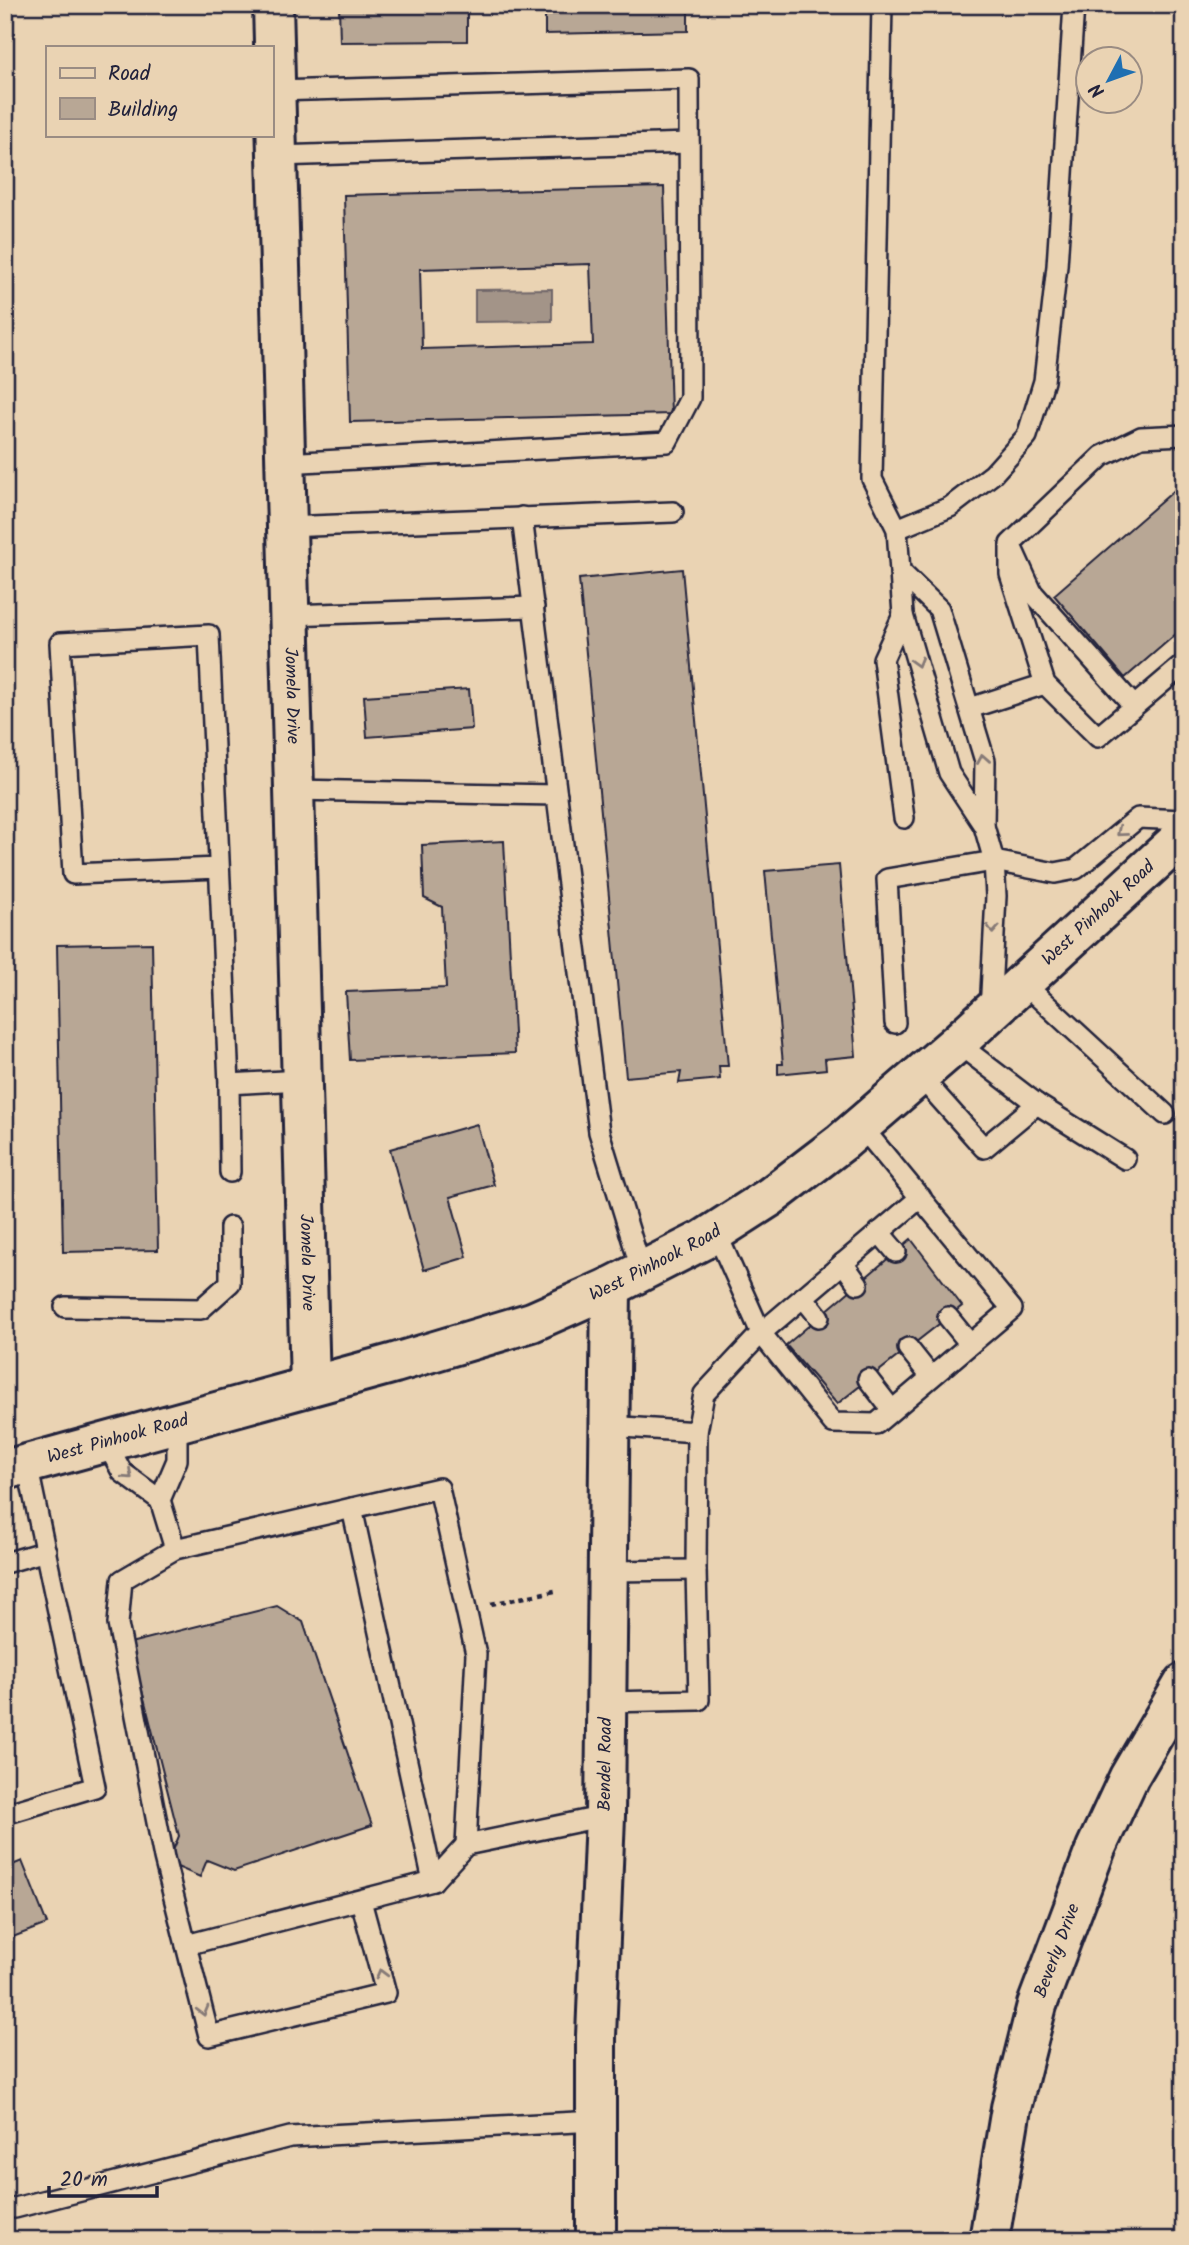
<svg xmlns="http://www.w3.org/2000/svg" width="1189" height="2245" font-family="Kalam,sans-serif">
  <rect width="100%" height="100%" fill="#ead3b3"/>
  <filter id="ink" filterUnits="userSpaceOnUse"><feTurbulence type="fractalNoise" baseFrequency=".0143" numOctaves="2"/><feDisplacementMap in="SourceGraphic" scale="14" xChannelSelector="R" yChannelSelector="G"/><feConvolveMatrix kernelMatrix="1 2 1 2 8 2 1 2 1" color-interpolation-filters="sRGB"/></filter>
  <g filter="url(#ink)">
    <polygon fill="#a39488" stroke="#6f6669" stroke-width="2" points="552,289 552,321 475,322 475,290"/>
    <g fill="#b8a795" stroke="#22223b" stroke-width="2" fill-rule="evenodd">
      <polygon points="339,5 467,5 467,41 340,42"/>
      <polygon points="545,5 688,5 688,31 545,34"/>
      <path d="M 664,187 L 671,414 L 350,422 L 344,195 ZM 590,264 L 593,344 L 422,349 L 420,269 Z"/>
      <polygon points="1177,488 1184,496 1184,627 1125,678 1054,595"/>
      <polygon points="682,569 728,1066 719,1066 720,1079 679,1083 681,1072 626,1077 579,579"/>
      <polygon points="469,689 472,729 367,737 364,696"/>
      <polygon points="504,841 515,1053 350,1060 346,992 446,988 442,907 424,898 422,845"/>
      <polygon points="839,865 856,1056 825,1059 826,1069 778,1074 778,1064 783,1064 765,871"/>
      <polygon points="152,943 158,1250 63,1252 57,945"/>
      <polygon points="477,1124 494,1185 450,1197 467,1257 424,1270 390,1149"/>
      <polygon points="911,1239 962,1306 837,1404 786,1345"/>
      <polygon points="277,1606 303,1622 372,1825 234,1871 207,1860 200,1877 168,1863 179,1836 130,1643"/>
      <polygon points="22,1861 47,1924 5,1940 5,1868"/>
    </g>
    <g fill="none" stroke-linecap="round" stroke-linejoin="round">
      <g stroke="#22223b" stroke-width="24">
        <g id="lane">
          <polyline points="882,5 872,479 897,529 903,615 949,773 984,826 994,861 996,896 990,1012"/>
          <polyline points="275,91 689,79 690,398 667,442 284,463"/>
          <polyline points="276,156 689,143"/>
          <polyline points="1184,435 1141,437 1102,456 1010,544 1010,574 1045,684 1098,737 1184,664"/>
          <polyline points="522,517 599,1132 642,1272"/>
          <polyline points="285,527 673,512"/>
          <polyline points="897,529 950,507 993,474 1027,436 1044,381 1057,266 1074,5"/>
          <polyline points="1012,548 1032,592 1134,706"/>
          <polyline points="900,571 939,609 985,761 984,826"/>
          <polyline points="288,615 534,607"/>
          <polyline points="903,615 883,659 904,818"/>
          <polyline points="970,708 1045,684"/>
          <polyline points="292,790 557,795"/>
          <polyline points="219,868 73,874 60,643 209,635 229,1084"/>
          <polyline points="1023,983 1165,1114"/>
          <polyline points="895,1023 887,879 994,861 1055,873 1076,869 1138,818 1184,820"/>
          <polyline points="957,1043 1037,1104 1125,1159"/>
          <polyline points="919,1075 984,1148 1037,1104"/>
          <polyline points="230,1172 229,1084 301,1080"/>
          <polyline points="716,1232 761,1333 833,1423 876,1424 1012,1309 861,1126"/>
          <polyline points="879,1232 896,1252"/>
          <polyline points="843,1263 858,1284"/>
          <polyline points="803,1297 819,1317"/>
          <polyline points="65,1307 201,1309 230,1283 230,1227"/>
          <polyline points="948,1317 970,1344"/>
          <polyline points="908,1348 931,1377"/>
          <polyline points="868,1379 892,1410"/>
          <polyline points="609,1426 697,1432"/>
          <polyline points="106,1442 122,1472 160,1500 175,1549"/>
          <polyline points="160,1500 177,1460 177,1424"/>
          <polyline points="352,1508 433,1881"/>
          <polyline points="5,1563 46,1551"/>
          <polyline points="608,1571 696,1570"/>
          <polyline points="606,1702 699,1700 696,1570 697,1432 704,1394 761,1333 921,1197"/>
          <polyline points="5,1814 95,1787 27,1464"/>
          <polyline points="361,1901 386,1993 209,2036 164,1858 118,1624 122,1580 175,1549 439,1488 476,1654 466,1845"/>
          <polyline points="186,1945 433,1881 466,1845 605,1816"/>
          <polyline points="15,2208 290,2137 596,2121"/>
        </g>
      </g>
      <g stroke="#22223b" stroke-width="44">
        <g id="street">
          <path id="s1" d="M 273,5 L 310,1386"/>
          <path id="s2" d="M 989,2240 L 1011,2108 L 1037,2005 L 1096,1848 L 1129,1777 L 1184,1683"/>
        </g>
      </g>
      <g stroke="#22223b" stroke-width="44">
        <g id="secondary">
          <path id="s3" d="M 5,1470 L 395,1363 L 532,1322 L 611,1287 L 703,1240 L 770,1197 L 842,1142 L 957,1043 L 1184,835"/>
          <path id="s4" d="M 596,2240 L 596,2036 L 605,1816 L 611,1287"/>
        </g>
      </g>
      <polyline stroke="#22223b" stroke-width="4.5" stroke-dasharray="5 5" stroke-linecap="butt" points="491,1604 555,1591"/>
      <use href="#lane" stroke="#ead3b3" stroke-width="19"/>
      <use href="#street" stroke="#ead3b3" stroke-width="38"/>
      <use href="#secondary" stroke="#ead3b3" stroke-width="38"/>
    </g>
    <defs><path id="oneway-chevron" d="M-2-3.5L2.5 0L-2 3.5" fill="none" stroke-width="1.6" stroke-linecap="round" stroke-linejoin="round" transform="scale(1.75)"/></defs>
    <g stroke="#867a77">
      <use href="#oneway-chevron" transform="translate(917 662) rotate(74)"/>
      <use href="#oneway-chevron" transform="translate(983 759) rotate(-100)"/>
      <use href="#oneway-chevron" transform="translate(1121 832) rotate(140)"/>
      <use href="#oneway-chevron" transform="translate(993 929) rotate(94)"/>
      <use href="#oneway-chevron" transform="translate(128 1475) rotate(42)"/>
      <use href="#oneway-chevron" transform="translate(381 1974) rotate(-105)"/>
      <use href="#oneway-chevron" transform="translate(203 2011) rotate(75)"/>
    </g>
  </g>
  <g text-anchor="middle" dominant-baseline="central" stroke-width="7" stroke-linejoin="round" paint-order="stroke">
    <g font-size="18" fill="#22223b" stroke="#ead3b3">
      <text stroke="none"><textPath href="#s1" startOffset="691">Jomela Drive</textPath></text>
      <text stroke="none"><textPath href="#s3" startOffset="1251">West Pinhook Road</textPath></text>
      <text stroke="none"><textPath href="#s1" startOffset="1258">Jomela Drive</textPath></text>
      <text stroke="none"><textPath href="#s3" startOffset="684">West Pinhook Road</textPath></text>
      <text stroke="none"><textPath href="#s3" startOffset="117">West Pinhook Road</textPath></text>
      <text stroke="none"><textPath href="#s4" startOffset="476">Bendel Road</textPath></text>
      <text stroke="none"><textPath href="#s2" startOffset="298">Beverly Drive</textPath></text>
    </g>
  </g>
  <rect width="1189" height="2245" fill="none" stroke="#ead3b3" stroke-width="28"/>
  <rect x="14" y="14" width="1161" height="2217" fill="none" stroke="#22223b" stroke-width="2.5" filter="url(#ink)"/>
  <rect x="46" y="46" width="228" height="91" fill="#ead3b3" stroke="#9a8c83" stroke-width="2"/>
  <rect x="60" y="68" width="35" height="10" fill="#ead3b3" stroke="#9a8c83" stroke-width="2"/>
  <text x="108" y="80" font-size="21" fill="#22223b">Road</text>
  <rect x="60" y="98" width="35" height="21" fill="#b8a795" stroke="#9a8c83" stroke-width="2"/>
  <text x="108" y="116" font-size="21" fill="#22223b">Building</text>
  <g transform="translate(1109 80) rotate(229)"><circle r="33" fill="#ead3b3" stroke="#9a8c83" stroke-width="2"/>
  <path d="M0-5L12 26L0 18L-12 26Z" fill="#1f6fb2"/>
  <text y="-10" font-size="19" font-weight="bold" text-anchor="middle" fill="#22223b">N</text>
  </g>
  <path d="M49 2186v10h108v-10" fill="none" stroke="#22223b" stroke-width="3.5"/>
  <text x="60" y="2186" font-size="21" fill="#22223b" stroke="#ead3b3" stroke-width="5" paint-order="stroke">20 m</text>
</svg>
